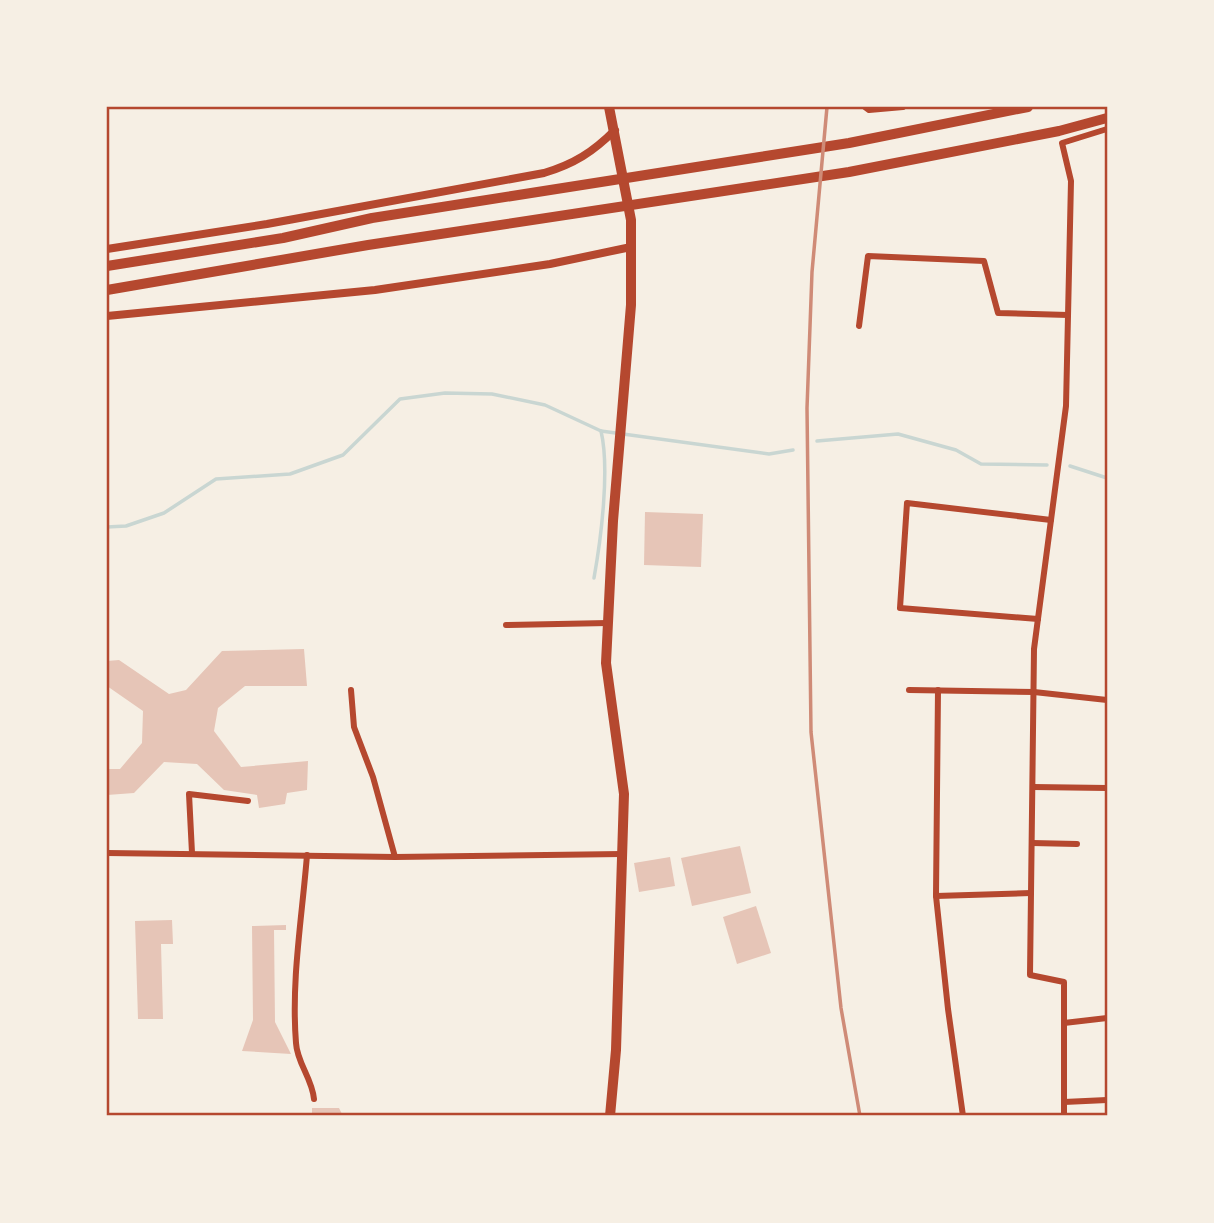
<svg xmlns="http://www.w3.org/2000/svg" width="1214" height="1223" font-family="Cabin,sans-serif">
  <rect width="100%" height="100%" fill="#f6efe4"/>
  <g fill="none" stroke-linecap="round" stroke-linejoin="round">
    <g stroke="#c9d6d2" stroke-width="3.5">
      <polyline points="817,441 898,434 956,450 981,464 1047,465"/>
      <polyline points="1070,466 1107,478"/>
      <polyline points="107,527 126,526 164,513 216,479 290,474 343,455 400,399 445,393 492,394 545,405 601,431 769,454 793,450"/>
      <path d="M 594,578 C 601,539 610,469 601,431"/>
    </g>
  </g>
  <g fill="#e6c5b7">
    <polygon points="645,512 703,514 701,567 644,565"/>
    <polygon points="304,649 307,686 245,686 218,708 214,731 241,767 308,761 307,790 287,793 285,804 259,808 257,795 224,790 197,764 164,762 134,793 107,795 107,769 120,769 142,743 143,711 107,686 107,661 119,660 169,694 186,690 222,651"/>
    <polygon points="740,846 751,893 692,906 681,858"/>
    <polygon points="670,857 675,886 639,892 634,863"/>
    <polygon points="756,906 771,953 737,964 723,917"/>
    <polygon points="172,920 173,944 161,944 163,1019 138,1019 135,921"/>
    <polygon points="286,925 286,930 274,930 275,1022 291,1054 242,1051 253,1020 252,926"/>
    <polygon points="312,1108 339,1108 343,1116 306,1116 306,1113 312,1113"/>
  </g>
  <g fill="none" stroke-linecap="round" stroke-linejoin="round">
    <g stroke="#b5482f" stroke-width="6">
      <polyline points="865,107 869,110 903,107"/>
      <polyline points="859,326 868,256 984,261 998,313 1068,315"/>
      <polyline points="1038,619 900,608 907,503 1051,520"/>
      <polyline points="506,625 608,623"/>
      <polyline points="351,690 354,727 373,777 395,857"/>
      <polyline points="909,690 1034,692 1107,700"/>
      <polyline points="938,690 936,896 948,1009 963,1116"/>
      <polyline points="1033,787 1107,788"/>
      <polyline points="1032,843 1077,844"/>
      <polyline points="107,853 395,857 622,854"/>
      <polyline points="192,853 189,794 248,801"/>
      <path d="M 307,855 C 302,918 291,980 296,1043 C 297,1063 312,1078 314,1099"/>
      <polyline points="936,896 1031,893"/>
      <polyline points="1064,1023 1107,1018"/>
      <polyline points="1064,1102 1107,1100"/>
      <polyline points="1064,1116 1064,982 1030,975 1034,649 1066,406 1071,181 1062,143 1107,129"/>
    </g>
    <g stroke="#b5482f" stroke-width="8">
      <path d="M 107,249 L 267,224 L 544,173 C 574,164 593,152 615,130"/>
      <polyline points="107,316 375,290 550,264 631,247"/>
    </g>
    <polyline stroke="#b5482f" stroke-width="10" points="609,107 631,220 631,305 613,521 606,663 624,794 616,1050 610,1116"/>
    <g stroke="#b5482f" stroke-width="10">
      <polyline points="107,266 283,238 372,218 849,143 1028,107"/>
      <polyline points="107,290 368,245 849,172 1059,131 1107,118"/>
    </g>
    <polyline stroke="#cf8b77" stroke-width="3.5" points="827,107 812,272 807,408 811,732 841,1008 860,1116"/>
  </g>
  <rect width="1214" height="1223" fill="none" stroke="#f6efe4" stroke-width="217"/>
  <rect x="108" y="108" width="998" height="1006" fill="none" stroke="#b5482f" stroke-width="2.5"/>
</svg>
